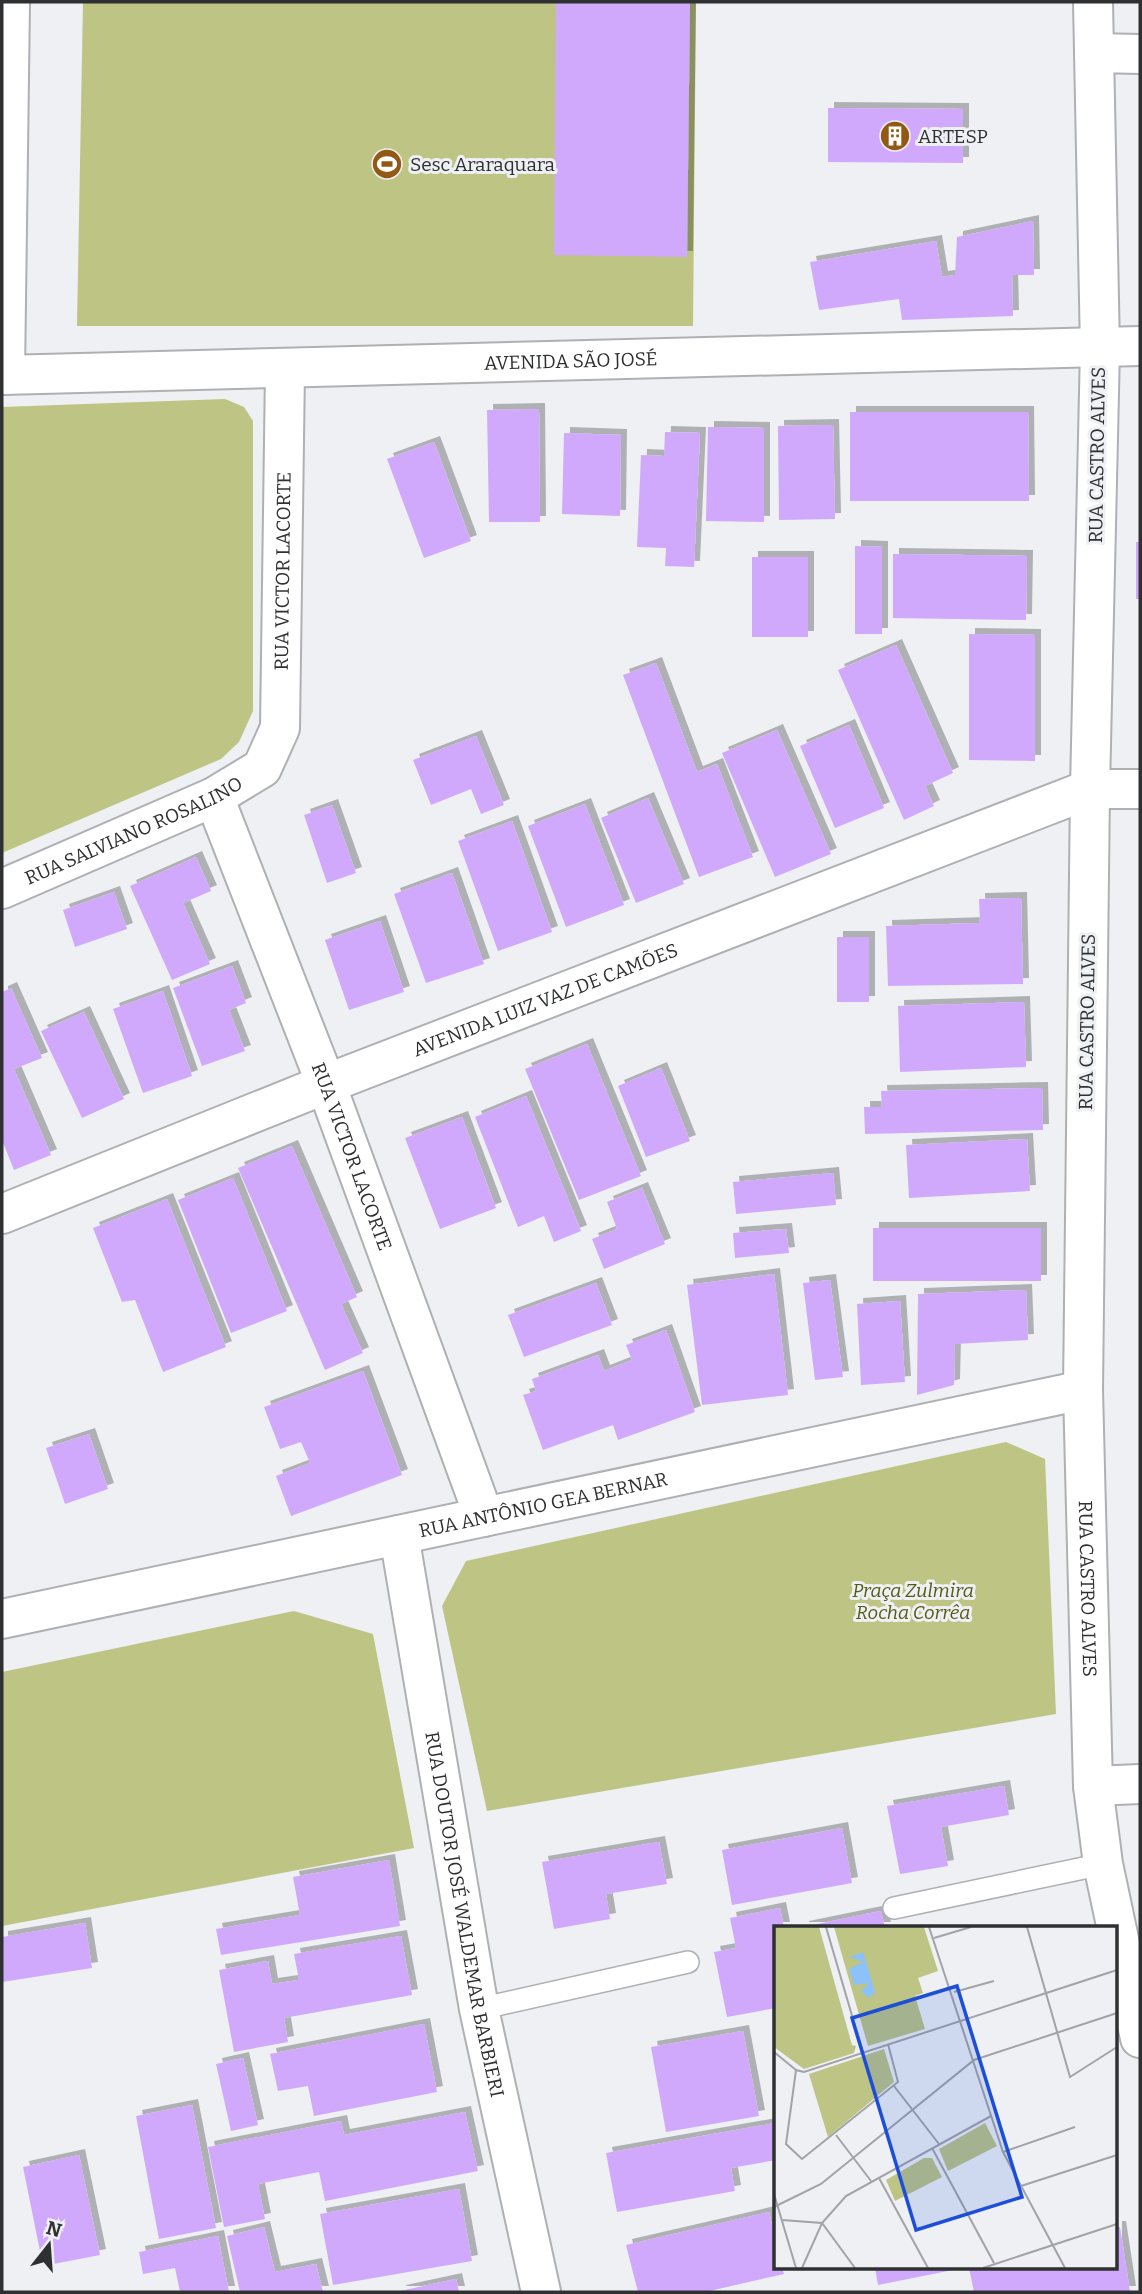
<svg xmlns="http://www.w3.org/2000/svg" width="1142" height="2294" font-family="Bitter,serif">
  <defs>
    <filter id="shadow"><feDropShadow dx="6" dy="-6" stdDeviation="0" flood-color="#0004"/></filter>
  </defs>
  <rect width="100%" height="100%" fill="#eef0f4"/>
  <g fill="#bdc484">
    <polygon points="83,2 696,2 693,326 77,326"/>
    <polygon points="225,399 244,407 253,421 253,711 239,742 221,759 2,853 2,407"/>
    <polygon points="1006,1442 1045,1459 1056,1714 487,1811 442,1606 466,1561"/>
    <polygon points="294,1611 373,1634 414,1848 2,1926 2,1672"/>
  </g>
  <g fill="#d1a9fc" filter="url(#shadow)">
    <polygon points="556,2 690,2 687,257 554,255"/>
    <polygon points="828,108 963,109 963,163 828,162"/>
    <polygon points="1033,221 1034,275 1012,275 1013,316 902,320 899,299 819,310 810,262 936,241 942,277 955,275 957,237"/>
    <polygon points="539,409 540,522 489,522 487,410"/>
    <polygon points="850,412 1028,412 1029,501 850,501"/>
    <polygon points="833,425 835,519 779,520 778,426"/>
    <polygon points="708,427 764,428 764,522 706,521"/>
    <polygon points="665,432 700,433 694,567 665,566 666,548 637,547 641,455 664,456"/>
    <polygon points="564,433 621,435 620,516 562,514"/>
    <polygon points="434,442 471,541 424,558 387,459"/>
    <rect x="1136" y="542" width="4" height="57"/>
    <polygon points="855,546 882,547 882,634 855,634"/>
    <polygon points="893,554 1027,556 1026,620 893,618"/>
    <rect x="752" y="557" width="56" height="80"/>
    <polygon points="969,634 1035,635 1035,761 969,760"/>
    <polygon points="896,645 953,773 925,786 934,806 904,820 838,670"/>
    <polygon points="656,663 697,772 717,764 753,857 699,877 623,675"/>
    <polygon points="849,725 884,808 835,828 800,746"/>
    <polygon points="777,730 831,854 775,877 722,753"/>
    <polygon points="476,736 504,805 481,814 471,789 431,805 413,760"/>
    <polygon points="648,798 684,884 636,903 601,818"/>
    <polygon points="585,804 624,905 566,927 528,826"/>
    <polygon points="332,805 356,873 327,883 304,815"/>
    <polygon points="512,821 552,932 498,951 458,841"/>
    <polygon points="196,857 211,891 183,903 210,964 172,980 130,886"/>
    <polygon points="452,873 484,964 426,983 394,894"/>
    <polygon points="114,892 127,929 75,947 63,910"/>
    <polygon points="1021,898 1023,984 888,986 886,926 980,923 979,899"/>
    <polygon points="380,921 404,992 349,1010 325,940"/>
    <rect x="837" y="937" width="32" height="65"/>
    <polygon points="232,966 246,1003 229,1010 245,1051 202,1066 173,988"/>
    <polygon points="11,988 42,1058 14,1069 51,1155 14,1170 2,1140 2,992"/>
    <polygon points="163,991 192,1076 143,1093 113,1009"/>
    <polygon points="1024,1002 1026,1067 900,1072 898,1006"/>
    <polygon points="84,1012 124,1099 82,1118 41,1031"/>
    <polygon points="587,1044 641,1176 579,1200 525,1069"/>
    <polygon points="661,1068 690,1141 646,1157 618,1086"/>
    <polygon points="1042,1088 1043,1130 865,1134 864,1107 882,1107 881,1091"/>
    <polygon points="526,1096 581,1231 554,1242 544,1216 518,1227 475,1117"/>
    <polygon points="462,1117 496,1208 440,1229 405,1138"/>
    <polygon points="1027,1139 1030,1191 909,1198 906,1145"/>
    <polygon points="292,1146 357,1297 341,1304 363,1353 325,1370 238,1168"/>
    <polygon points="833,1173 836,1205 736,1214 733,1182"/>
    <polygon points="233,1178 287,1311 231,1333 178,1200"/>
    <polygon points="642,1188 665,1244 604,1269 592,1239 617,1229 607,1202"/>
    <polygon points="167,1199 226,1347 163,1372 135,1300 122,1302 93,1228"/>
    <rect x="873" y="1228" width="168" height="53"/>
    <polygon points="786,1229 789,1253 735,1258 733,1233"/>
    <polygon points="774,1274 788,1395 702,1405 687,1285"/>
    <polygon points="830,1280 843,1377 815,1380 803,1283"/>
    <polygon points="596,1283 612,1325 524,1357 508,1315"/>
    <polygon points="1026,1290 1028,1340 955,1344 954,1385 917,1395 918,1294"/>
    <polygon points="900,1301 905,1382 861,1385 857,1304"/>
    <polygon points="666,1330 695,1412 618,1440 613,1425 543,1450 523,1395 536,1391 532,1379 598,1355 604,1371 632,1360 626,1345"/>
    <polygon points="363,1371 402,1475 291,1516 276,1476 310,1463 301,1442 280,1449 264,1407"/>
    <polygon points="89,1434 108,1489 65,1504 46,1448"/>
    <polygon points="1004,1786 1009,1815 941,1827 948,1866 900,1874 887,1806"/>
    <polygon points="842,1828 852,1883 732,1905 722,1850"/>
    <polygon points="659,1842 667,1884 606,1894 610,1919 554,1929 542,1862"/>
    <polygon points="389,1860 400,1926 221,1955 216,1929 300,1915 293,1877"/>
    <polygon points="780,1908 784,1928 776,1928 776,2008 727,2017 714,1952 736,1948 730,1918"/>
    <polygon points="881,1911 885,1928 803,1928 803,1927"/>
    <polygon points="85,1923 92,1968 2,1982 2,1937"/>
    <polygon points="401,1936 412,1995 284,2018 288,2042 234,2052 219,1970 268,1961 272,1984 299,1980 294,1954"/>
    <polygon points="424,2024 437,2092 314,2116 308,2086 278,2091 270,2054"/>
    <polygon points="743,2031 759,2116 666,2132 651,2047"/>
    <polygon points="243,2058 258,2125 231,2131 216,2064"/>
    <polygon points="192,2105 216,2228 159,2239 136,2116"/>
    <polygon points="465,2112 478,2171 325,2201 319,2172 258,2184 265,2219 224,2227 208,2147 341,2121 344,2135"/>
    <polygon points="776,2123 776,2160 731,2168 735,2191 617,2212 606,2153"/>
    <polygon points="79,2155 100,2255 43,2266 23,2167"/>
    <polygon points="459,2189 472,2261 333,2285 320,2214"/>
    <polygon points="769,2212 776,2243 776,2268 782,2268 784,2274 705,2292 638,2292 626,2245"/>
    <polygon points="264,2227 275,2272 316,2264 323,2292 240,2292 227,2236"/>
    <polygon points="1116,2227 1120,2227 1130,2292 974,2292 969,2268 1116,2268"/>
    <polygon points="218,2236 229,2292 180,2292 175,2268 143,2274 139,2252"/>
    <polygon points="875,2268 958,2268 958,2269 878,2285"/>
    <polygon points="456,2279 459,2292 400,2292 400,2291"/>
  </g>
  <g fill="none" stroke-linecap="round" stroke-linejoin="round">
    <g stroke="#aeb0b4" stroke-width="24">
      <g id="service">
        <polyline points="894,1908 1103,1864"/>
        <polyline points="479,2009 688,1962"/>
      </g>
    </g>
    <g stroke="#aeb0b4" stroke-width="42">
      <g id="minor">
        <path id="s1" d="M 1093,2 L 1100,349 L 1090,789 L 1083,1390 L 1093,1786 L 1103,1864 L 1140,2038"/>
        <polyline points="1094,53 1140,54"/>
        <path id="s2" d="M 2,375 L 1140,346"/>
        <polyline points="5,375 10,2"/>
        <path id="s3" d="M 214,797 L 326,1084 L 484,1517"/>
        <path id="s4" d="M 2,889 L 214,797 L 262,768 L 280,728 L 285,369"/>
        <path id="s5" d="M 2,1214 L 326,1084 L 1090,789 L 1140,789"/>
        <path id="s6" d="M 399,1535 L 479,2009 L 541,2292"/>
        <path id="s7" d="M 2,1619 L 1083,1390"/>
        <polyline points="1093,1786 1140,1784"/>
      </g>
    </g>
    <use href="#service" stroke="#fff" stroke-width="21"/>
    <use href="#minor" stroke="#fff" stroke-width="38"/>
  </g>
  <defs>
    <g id="building-disc" transform="scale(1.575)"><circle r="9.5" fill="#925915" stroke="#eef0f4"/><path d="M-4-6H4V6H1V3H-1V6H-4ZM-2.5-4.3h1.7v1.8h-1.7ZM.8-4.3h1.7v1.8H.8ZM-2.5-1h1.7V.8h-1.7ZM.8-1h1.7V.8H.8Z" fill="#fff"/></g>
    <g id="stadium-disc" transform="scale(1.575)"><circle r="9.5" fill="#925915" stroke="#eef0f4"/><path d="M0-5a6.5 5 0 1 0 0 10a6.5 5 0 1 0 0-10ZM-3.5-1.8h7v3.6h-7Z" fill="#fff"/></g>
  </defs>
  <g fill-rule="evenodd">
    <use href="#building-disc" x="895" y="136"/>
    <use href="#stadium-disc" x="387" y="164"/>
  </g>
  <g text-anchor="middle" dominant-baseline="central" stroke-width="6" stroke-linejoin="round" paint-order="stroke">
    <g font-size="19" fill="#2f3031" stroke="#eef0f4" text-anchor="start">
      <text x="918" y="136">ARTESP</text>
      <text x="410" y="164">Sesc Araraquara</text>
    </g>
    <g font-size="19" fill="#2f3031" stroke="#eef0f4">
      <text stroke="none"><textPath href="#s2" startOffset="569">AVENIDA SÃO JOSÉ</textPath></text>
      <text transform="translate(1097 455) rotate(-89)">RUA CASTRO ALVES</text>
      <text stroke="none"><textPath href="#s4" startOffset="488">RUA VICTOR LACORTE</textPath></text>
      <text stroke="none"><textPath href="#s4" startOffset="144">RUA SALVIANO ROSALINO</textPath></text>
      <text stroke="none"><textPath href="#s5" startOffset="584">AVENIDA LUIZ VAZ DE CAMÕES</textPath></text>
      <text transform="translate(1087 1022) rotate(-89)">RUA CASTRO ALVES</text>
      <text stroke="none"><textPath href="#s3" startOffset="385">RUA VICTOR LACORTE</textPath></text>
      <text stroke="none"><textPath href="#s7" startOffset="553">RUA ANTÔNIO GEA BERNAR</textPath></text>
      <text stroke="none"><textPath href="#s1" startOffset="1587">RUA CASTRO ALVES</textPath></text>
      <text stroke="none"><textPath href="#s6" startOffset="385">RUA DOUTOR JOSÉ WALDEMAR BARBIERI</textPath></text>
    </g>
    <g font-size="19" font-style="italic" fill="#555a14" stroke="#eef0f4">
      <text x="913" y="1590">Praça Zulmira<tspan x="913" dy="22">Rocha Corrêa</tspan></text>
    </g>
  </g>
  <g transform="translate(774 1926)">
    <rect width="343" height="343" fill="#eef0f4"/>
    <path d="M 0,1 L 45,1 L 78,119 L 82,120 L 80,127 L 30,143 L 0,121 ZM 60,1 L 150,1 L 164,45 L 144,52 L 149,67 L 141,70 L 151,103 L 94,120 ZM 110,123 L 120,156 L 54,211 L 35,148 ZM 211,197 L 223,220 L 174,245 L 165,223 ZM 150,232 L 158,232 L 168,251 L 121,275 L 112,254 Z" fill="#bdc484"/>
    <path d="M 89,26 L 101,66 L 95,72 L 87,65 L 95,57 L 80,59 L 75,43 L 89,36 L 76,31 Z" fill="#8dc1f9"/>
    <path fill="none" stroke="#a2a3a6" stroke-width="2" d="M 52,1 L 89,127M 155,1 L 229,226 L 291,342M 253,1 L 296,151 L 343,121M 160,12 L 197,1M 180,66 L 220,55M 0,126 L 22,144M 22,144 L 30,146 L 343,44M 22,144 L 12,218 L 28,233 L 124,156 L 114,118M 120,160 L 165,218M 62,209 L 97,255M 158,222 L 220,337M 229,226 L 301,201M 105,252 L 154,342M 247,260 L 343,229M 0,268 L 22,342M 0,281 L 47,258 L 200,134 L 343,87M 8,294 L 48,297 L 81,342M 28,342 L 48,297 L 72,270 L 217,190M 209,342 L 343,298"/>
    <path fill="#1d4ed8" fill-opacity="0.15" stroke="#1d4ed8" stroke-width="3.5" d="M 183,60 L 248,271 L 142,304 L 78,92 Z"/>
    <rect width="343" height="343" fill="none" stroke="#2f3031" stroke-width="3.5"/>
  </g>
  <rect width="1142" height="2294" fill="none" stroke="#2f3031" stroke-width="7"/>
  <g transform="translate(49 2245) rotate(17)" stroke="#eef0f4" stroke-width="5" paint-order="stroke">
  <path d="M0-5L12 26L0 18L-12 26Z" fill="#2f3031"/>
  <text y="-10" font-size="19" font-weight="bold" text-anchor="middle" fill="#2f3031">N</text>
  </g>
</svg>
